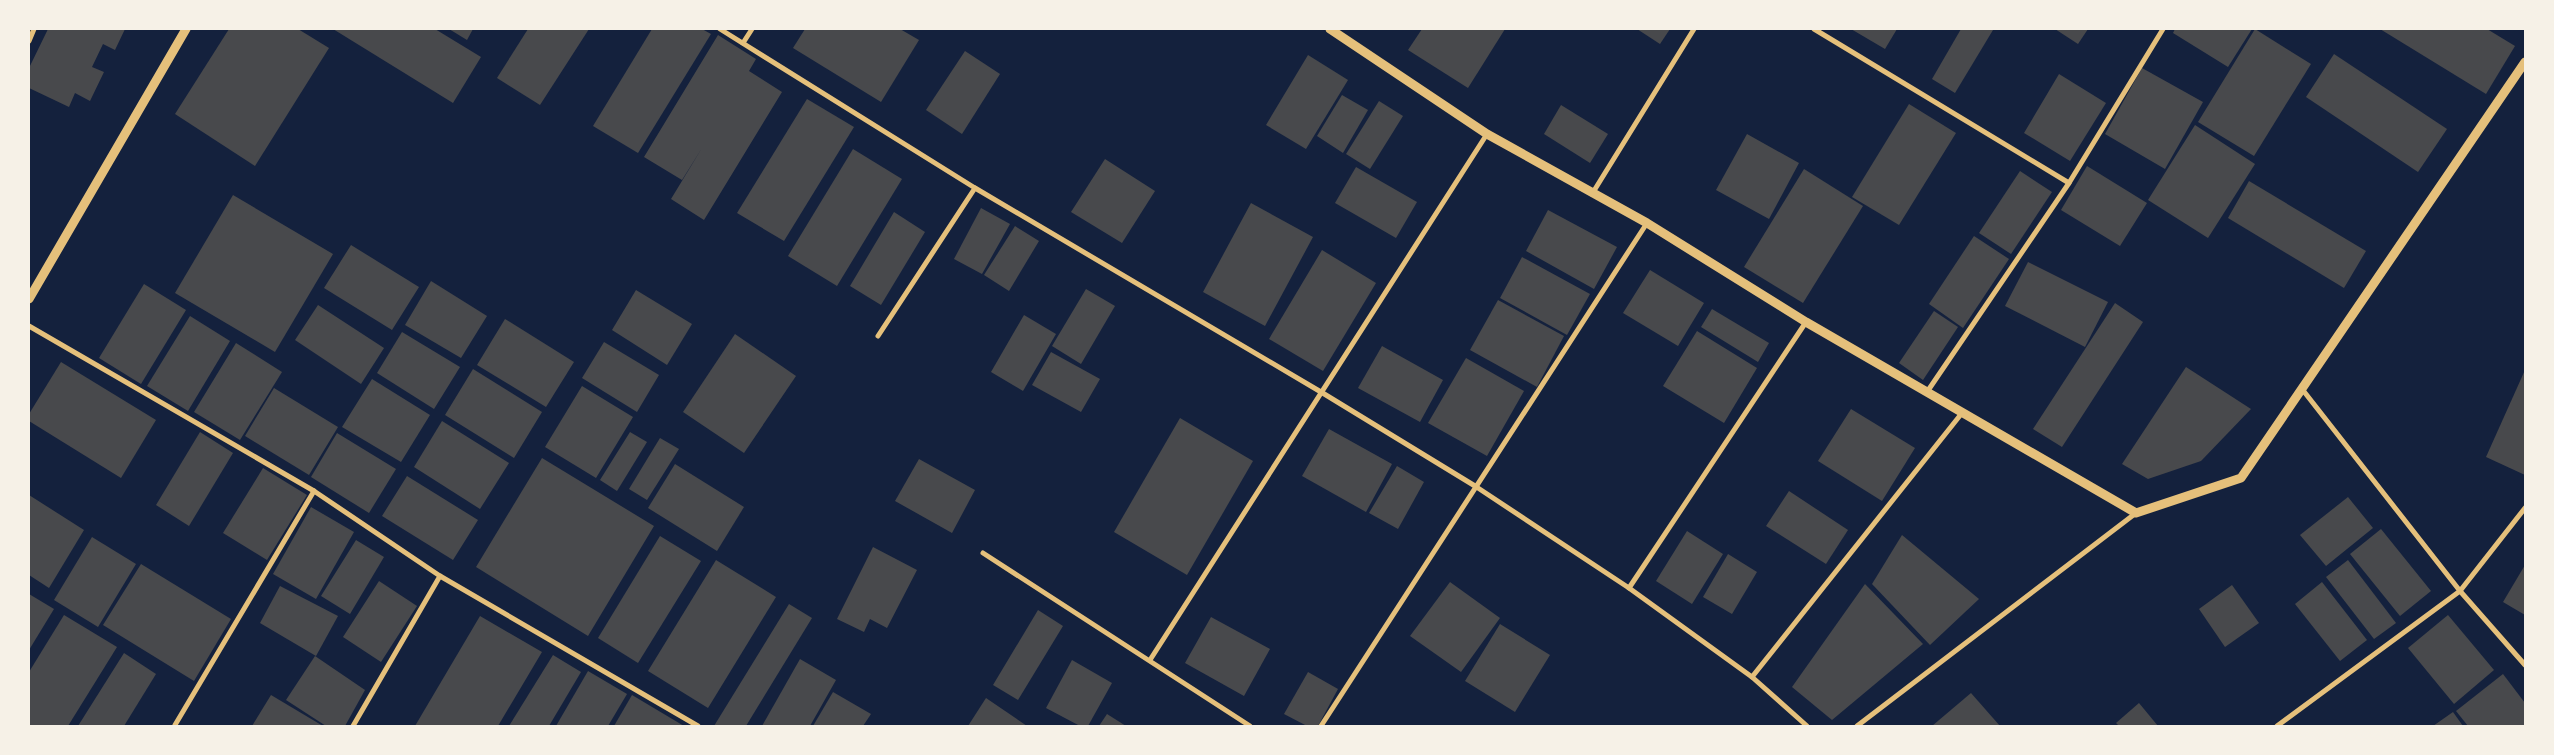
<svg xmlns="http://www.w3.org/2000/svg" width="2554" height="755" font-family="Arial,sans-serif">
  <rect width="100%" height="100%" fill="#14213d"/>
  <g fill="#48494c">
    <polygon points="48,29 125,29 115,50 103,44 92,67 104,72 90,101 75,93 69,107 29,88 29,68"/>
    <polygon points="229,29 298,29 329,48 255,166 175,114"/>
    <polygon points="333,29 435,29 481,57 453,103"/>
    <polygon points="449,29 473,29 467,40"/>
    <polygon points="528,29 589,29 540,105 497,78"/>
    <polygon points="652,29 702,29 711,34 638,153 593,126"/>
    <polygon points="805,29 900,29 919,40 881,102 793,48"/>
    <polygon points="1422,29 1505,29 1468,88 1408,50"/>
    <polygon points="1637,29 1670,29 1660,44"/>
    <polygon points="1851,29 1897,29 1885,49"/>
    <polygon points="1961,29 1993,30 1955,93 1932,79"/>
    <polygon points="2055,29 2088,29 2078,44"/>
    <polygon points="2175,29 2252,29 2228,67 2173,33"/>
    <polygon points="2255,29 2311,64 2254,156 2198,122"/>
    <polygon points="2380,29 2487,29 2515,46 2486,94"/>
    <polygon points="718,35 756,59 749,71 782,92 704,220 671,199 702,148 682,180 644,157"/>
    <polygon points="965,51 1000,74 962,134 926,110"/>
    <polygon points="2334,54 2447,129 2418,172 2306,97"/>
    <polygon points="1308,55 1348,80 1306,149 1266,125"/>
    <polygon points="2142,68 2203,102 2165,169 2105,134"/>
    <polygon points="2059,74 2106,103 2070,161 2024,133"/>
    <polygon points="1342,95 1368,110 1343,153 1317,136"/>
    <polygon points="807,99 854,127 784,241 737,213"/>
    <polygon points="1379,101 1403,116 1370,169 1346,154"/>
    <polygon points="1909,104 1956,133 1899,225 1852,197"/>
    <polygon points="1561,105 1608,134 1590,163 1544,134"/>
    <polygon points="2195,125 2255,164 2208,238 2148,200"/>
    <polygon points="1747,134 1799,163 1769,219 1716,190"/>
    <polygon points="853,149 902,179 837,286 788,256"/>
    <polygon points="1105,159 1155,191 1122,243 1071,212"/>
    <polygon points="2087,166 2147,203 2120,246 2061,210"/>
    <polygon points="1356,167 1417,202 1396,238 1335,203"/>
    <polygon points="1804,169 1863,206 1803,303 1744,267"/>
    <polygon points="2020,171 2052,192 2011,254 1979,233"/>
    <polygon points="2249,181 2366,251 2344,288 2228,218"/>
    <polygon points="233,195 333,254 275,352 175,293"/>
    <polygon points="1251,203 1313,237 1265,326 1203,292"/>
    <polygon points="981,208 1010,224 982,274 954,259"/>
    <polygon points="1548,210 1617,247 1594,289 1526,251"/>
    <polygon points="894,212 925,232 881,305 850,286"/>
    <polygon points="1015,226 1039,241 1009,291 984,275"/>
    <polygon points="1974,236 2009,259 1963,328 1929,304"/>
    <polygon points="351,245 419,287 392,330 324,288"/>
    <polygon points="1322,250 1376,283 1323,371 1269,339"/>
    <polygon points="1522,257 1590,294 1567,335 1500,298"/>
    <polygon points="2028,262 2108,302 2085,347 2005,306"/>
    <polygon points="1650,270 1704,303 1678,346 1623,313"/>
    <polygon points="431,281 487,316 461,358 405,325"/>
    <polygon points="144,284 186,310 141,384 99,358"/>
    <polygon points="1086,289 1115,306 1081,364 1052,346"/>
    <polygon points="636,290 692,324 667,365 612,330"/>
    <polygon points="1498,300 1564,336 1537,387 1470,350"/>
    <polygon points="2115,303 2143,322 2062,447 2033,429"/>
    <polygon points="318,305 384,348 361,384 295,340"/>
    <polygon points="1712,309 1769,343 1758,362 1701,327"/>
    <polygon points="1934,311 1958,327 1923,380 1899,363"/>
    <polygon points="1024,315 1056,334 1023,391 991,372"/>
    <polygon points="190,316 230,341 188,411 147,386"/>
    <polygon points="505,319 574,362 546,407 477,365"/>
    <polygon points="1697,331 1757,368 1724,423 1663,386"/>
    <polygon points="402,332 460,367 434,409 377,373"/>
    <polygon points="735,334 796,376 744,453 683,412"/>
    <polygon points="604,342 659,375 637,412 582,378"/>
    <polygon points="236,343 282,372 240,440 194,412"/>
    <polygon points="1382,346 1443,380 1420,422 1358,388"/>
    <polygon points="1051,352 1100,379 1081,412 1032,385"/>
    <polygon points="1466,358 1524,391 1487,456 1428,423"/>
    <polygon points="61,362 156,420 121,478 29,421 29,414"/>
    <polygon points="2186,367 2251,409 2201,461 2148,479 2122,464"/>
    <polygon points="473,369 542,412 514,458 445,415"/>
    <polygon points="2525,370 2525,475 2486,457"/>
    <polygon points="372,379 430,415 401,462 342,427"/>
    <polygon points="582,386 633,417 596,478 545,447"/>
    <polygon points="274,388 338,427 309,475 245,436"/>
    <polygon points="1851,409 1915,448 1882,501 1818,461"/>
    <polygon points="1180,418 1253,461 1187,575 1114,532"/>
    <polygon points="442,421 509,463 480,509 414,467"/>
    <polygon points="1329,429 1392,464 1366,512 1302,476"/>
    <polygon points="200,432 233,453 189,526 156,505"/>
    <polygon points="630,432 647,442 617,491 600,480"/>
    <polygon points="337,433 396,469 369,513 311,477"/>
    <polygon points="660,438 679,449 647,500 629,489"/>
    <polygon points="542,458 654,526 588,636 476,567"/>
    <polygon points="919,459 975,490 952,533 895,501"/>
    <polygon points="675,464 744,507 717,551 648,508"/>
    <polygon points="1397,466 1424,482 1398,529 1369,513"/>
    <polygon points="263,468 307,495 267,560 223,533"/>
    <polygon points="407,476 478,520 453,560 382,516"/>
    <polygon points="1789,491 1848,530 1826,564 1766,526"/>
    <polygon points="29,495 84,530 49,588 29,575"/>
    <polygon points="2348,497 2373,528 2326,566 2300,535"/>
    <polygon points="311,507 354,532 316,599 273,574"/>
    <polygon points="2381,529 2431,591 2400,616 2350,554"/>
    <polygon points="1687,531 1723,554 1692,604 1656,581"/>
    <polygon points="1902,535 1979,599 1930,645 1872,584"/>
    <polygon points="660,536 701,561 638,663 598,638"/>
    <polygon points="92,537 136,564 98,627 54,600"/>
    <polygon points="356,540 384,557 350,614 321,596"/>
    <polygon points="873,547 917,570 887,628 870,619 864,632 837,619"/>
    <polygon points="1728,554 1757,572 1732,614 1703,597"/>
    <polygon points="716,560 776,597 708,708 648,671"/>
    <polygon points="2348,560 2396,623 2374,639 2326,577"/>
    <polygon points="141,564 231,619 194,681 103,625"/>
    <polygon points="2525,565 2525,615 2503,602"/>
    <polygon points="379,581 417,606 381,662 343,637"/>
    <polygon points="1450,582 1500,618 1461,672 1410,636"/>
    <polygon points="2322,582 2367,640 2340,661 2295,604"/>
    <polygon points="1865,584 1923,644 1832,720 1792,687"/>
    <polygon points="2232,585 2259,623 2225,647 2199,609"/>
    <polygon points="280,586 338,616 316,656 260,623"/>
    <polygon points="29,594 54,609 29,650"/>
    <polygon points="789,604 812,618 746,726 714,726"/>
    <polygon points="1038,610 1063,626 1018,700 993,685"/>
    <polygon points="64,615 117,647 68,726 29,726 29,672"/>
    <polygon points="2448,615 2494,670 2454,704 2408,648"/>
    <polygon points="480,616 542,652 498,726 415,726"/>
    <polygon points="1211,617 1270,649 1244,696 1185,663"/>
    <polygon points="1500,624 1550,655 1515,712 1465,681"/>
    <polygon points="124,653 156,674 124,726 78,726"/>
    <polygon points="553,655 581,672 549,726 509,726"/>
    <polygon points="315,656 365,690 345,726 326,726 286,700"/>
    <polygon points="800,659 836,680 810,726 762,726"/>
    <polygon points="1072,660 1112,683 1088,726 1080,726 1046,708"/>
    <polygon points="588,671 627,694 608,726 556,726"/>
    <polygon points="1308,672 1338,689 1318,726 1307,726 1284,714"/>
    <polygon points="2503,674 2525,703 2525,726 2468,726 2456,711"/>
    <polygon points="833,692 871,714 863,726 813,726"/>
    <polygon points="1971,693 2000,726 1932,726"/>
    <polygon points="271,695 323,726 252,726"/>
    <polygon points="632,695 684,726 614,726"/>
    <polygon points="986,698 1027,726 968,726"/>
    <polygon points="2139,703 2158,726 2119,726 2116,723"/>
    <polygon points="2453,712 2463,726 2433,726"/>
    <polygon points="1107,714 1126,726 1099,726"/>
  </g>
  <g fill="none" stroke-linecap="round" stroke-linejoin="round">
    <g stroke="#e5c07b" stroke-width="5">
      <polyline points="720,29 975,188 1321,392 1475,486 1629,588 1752,677 1807,726"/>
      <polyline points="1814,29 2069,183"/>
      <polyline points="29,41 34,29"/>
      <polyline points="743,43 752,29"/>
      <polyline points="1592,194 1694,29"/>
      <polyline points="29,326 314,491 440,576 698,726"/>
      <polyline points="878,336 975,188"/>
      <polyline points="2302,389 2460,591 2525,665"/>
      <polyline points="1927,392 2069,183 2163,29"/>
      <polyline points="983,553 1250,726"/>
      <polyline points="1629,588 1806,322"/>
      <polyline points="1150,660 1487,134"/>
      <polyline points="1752,677 1962,413"/>
      <polyline points="175,725 314,491"/>
      <polyline points="353,726 440,576"/>
      <polyline points="1321,726 1647,223"/>
      <polyline points="1857,726 2136,513"/>
      <polyline points="2277,726 2460,591 2525,508"/>
    </g>
    <g stroke="#e5c07b" stroke-width="9">
      <polyline points="1330,29 1487,134 1647,223 1806,322 2136,513 2241,478 2525,62"/>
      <polyline points="29,299 186,29"/>
    </g>
  </g>
  <rect width="2554" height="755" fill="none" stroke="#f6f1e7" stroke-width="60"/>
</svg>
